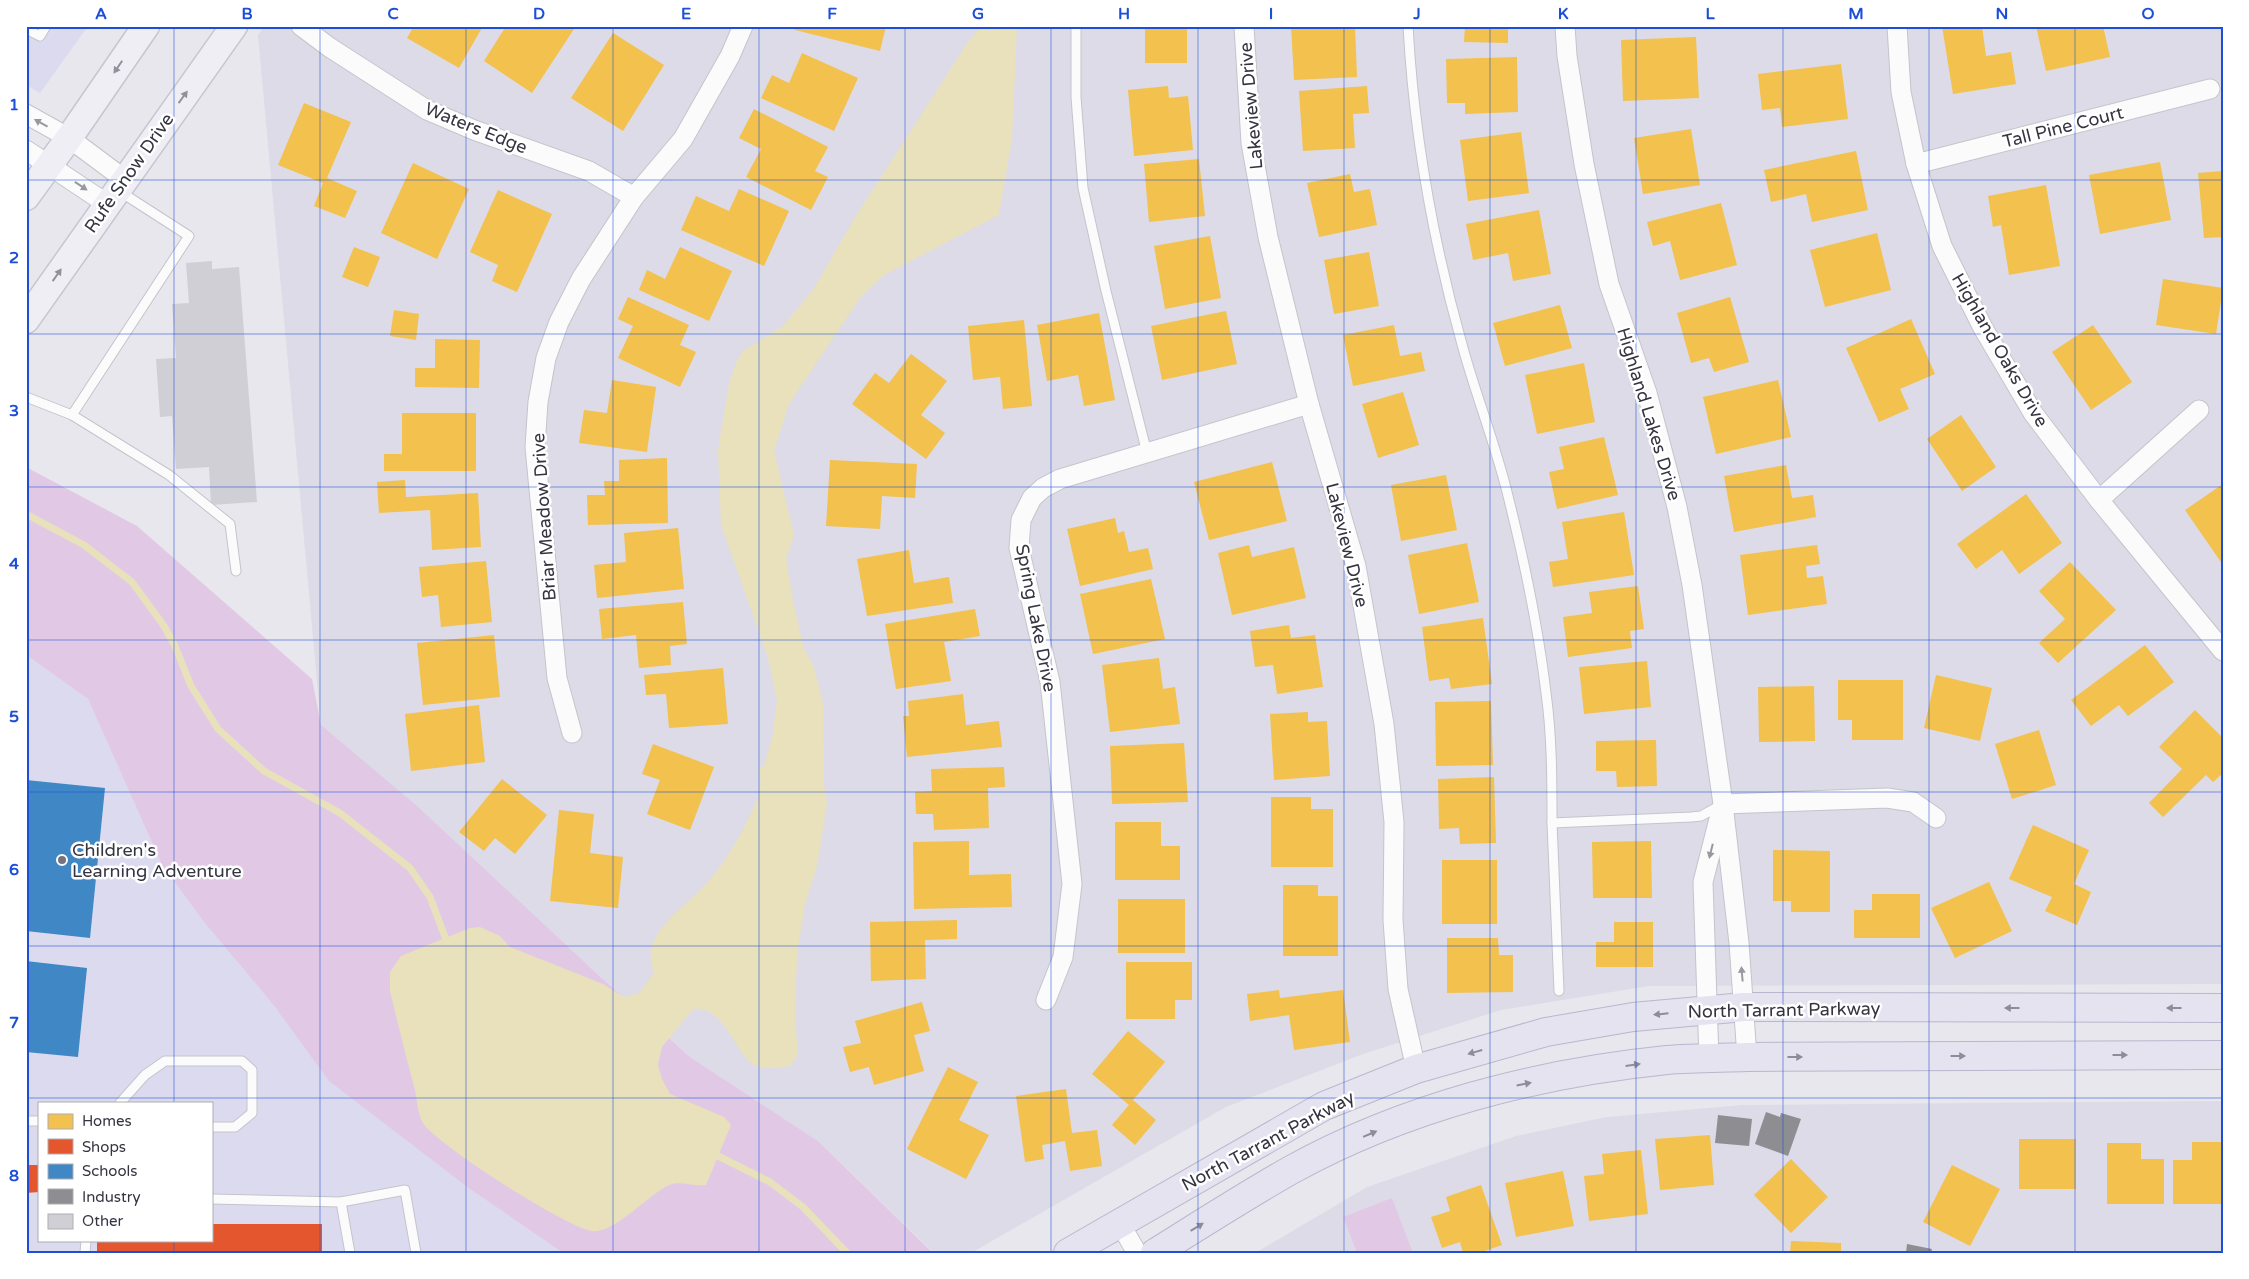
<svg xmlns="http://www.w3.org/2000/svg" width="2249" height="1279" font-family="'Varela Round',sans-serif">
  <rect width="100%" height="100%" fill="#e8e7ed"/>
  <g fill="#dddbe7">
    <polygon points="264,26 2223,26 2223,984 1649,986 1501,1010 1363,1054 1226,1107 971,1253 934,1253 818,1141 690,1057 321,725 258,35"/>
    <polygon points="2223,1101 2223,1253 1255,1253 1367,1187 1516,1136 1607,1117 1742,1105"/>
  </g>
  <g fill="#dbdaef" fill-rule="evenodd">
    <polygon points="26,26 88,26 40,93 26,85"/>
    <path d="M 26,655 L 88,699 L 162,865 L 204,922 L 275,1007 L 470,1189 L 563,1253 L 26,1253 ZM 39,1103 L 211,1103 L 211,1240 L 39,1240 Z"/>
  </g>
  <g fill="#e1c9e6">
    <polygon points="26,467 137,526 312,679 321,725 417,806 593,970 690,1057 818,1141 933,1253 563,1253 470,1189 329,1081 275,1007 204,922 162,865 88,699 26,655"/>
    <polygon points="1392,1198 1413,1253 1357,1253 1343,1217"/>
  </g>
  <path fill="#e8e1bb" d="M 982,26 L 1017,26 L 1012,138 L 999,215 L 884,275 L 860,298 L 789,404 L 774,451 L 794,535 L 786,559 L 794,606 L 804,649 L 814,667 L 823,704 L 824,785 L 827,803 L 817,866 L 805,904 L 797,955 L 795,1015 L 798,1055 L 790,1066 C 780,1068 766,1070 756,1066 C 737,1059 725,1004 693,1009 L 662,1047 L 658,1065 L 662,1079 L 670,1094 L 724,1117 L 731,1125 L 706,1185 C 694,1187 679,1180 669,1185 C 648,1195 614,1234 592,1231 C 567,1228 437,1145 423,1123 C 418,1115 417,1100 415,1090 C 406,1057 398,1024 390,991 L 390,972 L 401,956 L 470,928 L 480,927 L 500,936 L 510,947 L 603,984 L 624,997 L 639,993 L 654,973 C 651,962 649,953 653,943 C 663,920 687,904 704,886 C 724,864 738,841 750,815 C 758,800 764,784 758,768 L 764,766 L 772,738 L 777,701 L 768,658 L 721,525 L 718,450 L 729,384 L 736,362 L 743,351 L 783,326 L 813,290 L 854,219 L 968,42 Z"/>
  <g fill="#f2c14e">
    <polygon points="414,26 483,26 459,68 407,38"/>
    <polygon points="506,26 569,26 574,29 532,93 484,61"/>
    <polygon points="795,26 886,26 880,51 795,30"/>
    <rect x="1145" y="26" width="42" height="37"/>
    <polygon points="1291,26 1355,26 1357,77 1294,80"/>
    <polygon points="1465,26 1508,26 1508,43 1464,42"/>
    <polygon points="1942,26 1982,26 1986,56 2011,52 2016,84 1953,94"/>
    <polygon points="2036,26 2103,26 2110,57 2046,71"/>
    <polygon points="613,33 664,65 623,131 571,98"/>
    <polygon points="1696,37 1699,98 1623,101 1621,40"/>
    <polygon points="802,53 858,78 834,131 761,98 772,75 789,83"/>
    <polygon points="1517,57 1518,112 1465,114 1465,103 1447,103 1446,59"/>
    <polygon points="1841,64 1848,119 1782,127 1780,108 1762,110 1758,74"/>
    <polygon points="1168,86 1169,98 1188,96 1193,150 1134,156 1128,90"/>
    <polygon points="1367,86 1369,113 1353,114 1355,148 1303,151 1299,91"/>
    <polygon points="304,103 351,122 327,178 357,191 345,218 314,206 323,183 278,165"/>
    <polygon points="754,109 828,147 815,171 828,177 811,210 746,177 761,149 739,138"/>
    <polygon points="1691,129 1700,185 1643,194 1634,138"/>
    <polygon points="1521,132 1529,193 1468,201 1460,140"/>
    <polygon points="1856,151 1868,210 1812,222 1806,194 1771,202 1764,170"/>
    <polygon points="1199,159 1205,216 1149,222 1144,164"/>
    <polygon points="2160,162 2171,220 2100,234 2089,175"/>
    <polygon points="413,163 469,189 437,259 381,233"/>
    <polygon points="2223,171 2223,237 2204,238 2198,173"/>
    <polygon points="1350,174 1354,192 1370,189 1377,225 1319,237 1307,183"/>
    <polygon points="2046,185 2060,266 2009,275 2001,225 1993,227 1988,196"/>
    <polygon points="739,189 789,211 764,266 681,230 696,196 729,211"/>
    <polygon points="498,190 552,214 517,292 492,281 498,265 470,252"/>
    <polygon points="1721,203 1737,265 1680,280 1670,241 1653,246 1647,222"/>
    <polygon points="1539,210 1551,274 1513,281 1508,253 1473,260 1466,224"/>
    <polygon points="1877,233 1891,290 1825,307 1810,250"/>
    <polygon points="1210,236 1221,298 1165,309 1154,246"/>
    <polygon points="354,247 380,257 368,287 342,277"/>
    <polygon points="680,247 732,271 709,321 639,290 647,270 665,279"/>
    <polygon points="1369,252 1379,306 1334,314 1324,260"/>
    <polygon points="2163,279 2223,288 2216,334 2156,325"/>
    <polygon points="628,297 689,325 680,345 696,352 680,387 618,358 633,326 618,319"/>
    <polygon points="1730,297 1749,362 1714,372 1709,358 1691,363 1677,313"/>
    <polygon points="1560,305 1572,348 1505,366 1493,323"/>
    <polygon points="394,310 419,314 416,340 390,336"/>
    <polygon points="1226,311 1237,364 1162,380 1151,326"/>
    <polygon points="1099,313 1115,400 1084,406 1078,375 1047,381 1037,325"/>
    <polygon points="1911,319 1935,374 1900,389 1909,409 1879,422 1846,348"/>
    <polygon points="1024,320 1032,406 1003,409 1000,377 973,380 968,326"/>
    <polygon points="1394,325 1400,356 1421,352 1425,371 1353,386 1343,335"/>
    <polygon points="2093,325 2132,382 2091,410 2052,352"/>
    <polygon points="435,339 480,340 479,388 415,387 415,368 435,368"/>
    <polygon points="911,354 947,381 921,415 945,433 926,459 852,404 875,373 889,383"/>
    <polygon points="1584,363 1595,422 1537,434 1525,375"/>
    <polygon points="612,380 656,387 647,452 579,443 584,410 607,413"/>
    <polygon points="1778,380 1791,437 1716,454 1703,397"/>
    <polygon points="1403,392 1419,445 1378,458 1362,404"/>
    <polygon points="402,413 476,413 476,471 384,471 384,454 402,454"/>
    <polygon points="1961,415 1996,467 1962,491 1927,439"/>
    <polygon points="1604,437 1618,495 1557,509 1549,472 1564,469 1559,447"/>
    <polygon points="667,458 668,523 588,525 587,495 605,495 604,481 619,481 619,460"/>
    <polygon points="830,460 917,464 915,498 882,496 880,529 826,526"/>
    <polygon points="1272,462 1287,521 1209,540 1194,482"/>
    <polygon points="1786,465 1792,498 1813,495 1816,517 1734,532 1724,476"/>
    <polygon points="1446,475 1457,530 1401,541 1391,485"/>
    <polygon points="405,480 406,497 478,493 481,547 432,550 430,510 379,513 377,482"/>
    <polygon points="2223,484 2223,565 2185,510"/>
    <polygon points="2026,494 2062,543 2019,574 2002,550 1976,569 1957,544"/>
    <polygon points="1624,512 1634,575 1553,587 1549,562 1568,559 1562,522"/>
    <polygon points="1115,518 1118,533 1124,531 1129,552 1148,548 1153,569 1080,586 1067,529"/>
    <polygon points="678,528 684,589 597,598 594,565 626,562 624,533"/>
    <polygon points="1467,543 1479,602 1419,614 1408,555"/>
    <polygon points="1249,545 1252,557 1294,547 1306,598 1232,615 1218,553"/>
    <polygon points="1817,545 1820,564 1806,566 1807,578 1823,576 1827,604 1748,615 1740,555"/>
    <polygon points="909,550 914,583 949,577 953,603 867,616 857,559"/>
    <polygon points="486,561 492,622 441,627 438,595 422,597 419,567"/>
    <polygon points="2070,562 2116,610 2058,663 2039,643 2065,619 2039,591"/>
    <polygon points="1151,579 1165,639 1093,654 1080,594"/>
    <polygon points="1638,586 1644,629 1630,631 1632,648 1568,657 1563,617 1592,613 1589,592"/>
    <polygon points="683,602 687,644 670,646 671,665 639,668 636,635 602,639 599,609"/>
    <polygon points="975,609 980,636 944,642 951,681 896,689 885,624"/>
    <polygon points="1483,618 1492,684 1451,689 1449,678 1429,681 1422,627"/>
    <polygon points="1289,625 1291,638 1315,635 1323,687 1277,694 1273,665 1255,667 1250,631"/>
    <polygon points="494,635 500,697 423,705 417,643"/>
    <polygon points="2145,645 2174,682 2128,716 2119,705 2091,726 2071,700"/>
    <polygon points="1159,658 1163,689 1175,687 1180,724 1110,732 1102,665"/>
    <polygon points="1647,661 1651,707 1584,714 1579,667"/>
    <polygon points="723,668 728,724 669,728 666,694 646,695 644,675"/>
    <polygon points="1936,675 1992,688 1980,741 1924,728"/>
    <polygon points="1838,680 1903,680 1903,740 1852,740 1852,720 1838,720"/>
    <polygon points="1814,686 1815,741 1759,742 1758,687"/>
    <polygon points="963,694 966,725 999,721 1002,747 907,757 903,716 909,716 908,701"/>
    <polygon points="1491,701 1493,765 1436,766 1435,702"/>
    <polygon points="479,705 485,762 411,771 405,714"/>
    <polygon points="2195,710 2223,738 2223,773 2213,782 2206,775 2163,817 2149,803 2182,769 2159,747"/>
    <polygon points="1308,712 1308,722 1327,721 1330,776 1274,780 1270,714"/>
    <polygon points="2039,730 2056,785 2012,799 1995,744"/>
    <polygon points="1656,740 1657,786 1617,787 1616,771 1596,771 1596,741"/>
    <polygon points="1184,743 1188,802 1112,804 1110,746"/>
    <polygon points="653,744 714,767 690,830 647,814 660,780 642,774"/>
    <polygon points="1004,767 1005,787 988,788 989,828 934,830 933,814 916,814 915,792 932,791 931,769"/>
    <polygon points="1494,777 1496,843 1460,844 1459,828 1439,829 1438,779"/>
    <polygon points="502,779 547,815 515,854 495,838 484,851 459,832"/>
    <polygon points="1271,797 1311,797 1311,809 1333,809 1333,867 1271,867"/>
    <polygon points="559,810 594,814 590,853 623,857 618,908 550,901"/>
    <polygon points="1115,822 1161,822 1161,846 1180,846 1180,880 1115,880"/>
    <polygon points="2033,825 2089,850 2074,884 2091,892 2077,925 2045,911 2052,897 2009,879"/>
    <polygon points="969,841 969,875 1011,874 1012,907 914,909 913,842"/>
    <polygon points="1651,841 1652,898 1593,898 1592,842"/>
    <polygon points="1773,850 1830,851 1830,912 1791,912 1791,901 1773,901"/>
    <rect x="1442" y="860" width="55" height="64"/>
    <polygon points="1989,882 2012,931 1955,958 1931,908"/>
    <polygon points="1283,885 1318,885 1318,896 1338,896 1338,956 1283,956"/>
    <polygon points="1872,894 1920,894 1920,938 1854,938 1854,910 1872,910"/>
    <rect x="1118" y="899" width="67" height="54"/>
    <polygon points="957,920 957,939 925,940 926,979 871,981 870,922"/>
    <polygon points="1614,922 1653,922 1653,967 1596,967 1596,942 1614,942"/>
    <polygon points="1447,938 1498,938 1499,955 1513,955 1513,992 1447,993"/>
    <polygon points="1126,962 1192,962 1192,1000 1175,1000 1175,1019 1126,1019"/>
    <polygon points="1279,990 1280,998 1343,990 1350,1042 1294,1050 1289,1015 1250,1021 1247,994"/>
    <polygon points="922,1002 930,1031 914,1035 924,1071 874,1085 869,1067 850,1072 843,1047 861,1043 855,1021"/>
    <polygon points="1128,1031 1165,1062 1133,1100 1156,1120 1135,1145 1112,1125 1129,1105 1092,1074"/>
    <polygon points="948,1067 978,1082 959,1120 989,1135 966,1179 907,1149"/>
    <polygon points="1066,1089 1072,1133 1097,1130 1102,1166 1070,1171 1065,1141 1042,1145 1044,1159 1025,1162 1016,1096"/>
    <polygon points="1710,1135 1714,1185 1660,1190 1655,1139"/>
    <rect x="2019" y="1139" width="57" height="50"/>
    <polygon points="2192,1142 2223,1142 2223,1204 2173,1204 2173,1160 2192,1160"/>
    <polygon points="2107,1143 2141,1143 2141,1159 2164,1159 2164,1204 2107,1204"/>
    <polygon points="1641,1150 1648,1214 1589,1221 1584,1176 1604,1174 1602,1154"/>
    <polygon points="1791,1159 1828,1197 1791,1233 1754,1195"/>
    <polygon points="1952,1165 2000,1189 1970,1246 1923,1222"/>
    <polygon points="1563,1171 1574,1226 1516,1237 1505,1183"/>
    <polygon points="1481,1185 1502,1245 1479,1253 1463,1253 1460,1242 1442,1248 1431,1217 1450,1211 1446,1197"/>
    <polygon points="1791,1241 1841,1243 1841,1253 1790,1253"/>
  </g>
  <g fill="#e4572e">
    <polygon points="26,1165 39,1165 39,1192 26,1193"/>
    <polygon points="211,1224 322,1224 322,1253 97,1253 97,1240 211,1240"/>
  </g>
  <g fill="#3f88c5">
    <polygon points="26,780 105,788 90,938 26,931"/>
    <polygon points="26,961 87,968 78,1057 26,1052"/>
  </g>
  <g fill="#8d8d92">
    <polygon points="1766,1112 1780,1117 1781,1113 1801,1119 1788,1156 1755,1144"/>
    <polygon points="1718,1115 1752,1119 1749,1146 1715,1143"/>
    <polygon points="1907,1244 1932,1249 1931,1253 1906,1253"/>
  </g>
  <g fill="none" stroke-linecap="round" stroke-linejoin="round">
    <g stroke="#e8e1bb" stroke-width="7">
      <polyline points="26,514 84,545 132,582 164,626 175,646 191,686 218,729 264,771 340,813 410,868 430,897 448,945"/>
      <polyline points="710,1152 770,1182 803,1207 847,1253"/>
    </g>
  </g>
  <polygon fill="#d0cfd6" points="212,261 212,269 239,267 257,502 211,505 209,467 176,469 172,416 160,417 156,359 176,358 172,304 189,303 186,263"/>
  <g fill="none" stroke-linecap="round" stroke-linejoin="round">
    <g stroke="#c5c4cb" stroke-width="11">
      <g id="service">
        <polyline points="1076,26 1076,97 1083,188 1106,291 1147,453"/>
        <path d="M 1408,26 C 1414,136 1433,242 1463,348 C 1476,395 1494,441 1506,488 C 1523,555 1538,625 1546,693 C 1552,736 1552,780 1552,823 L 1691,817 L 1701,816 L 1723,804"/>
        <polyline points="26,29 40,36 46,26"/>
        <polyline points="26,397 72,415 169,475 230,524 236,571"/>
        <polyline points="72,415 189,236 119,191"/>
        <polyline points="1552,823 1559,991"/>
        <polyline points="120,1103 145,1075 165,1061 242,1061 252,1070 252,1113 235,1127 211,1127"/>
        <polyline points="26,1121 39,1121"/>
        <polyline points="211,1199 341,1202 350,1253"/>
        <polyline points="341,1202 405,1190 416,1253"/>
        <polyline points="85,1253 86,1240"/>
      </g>
    </g>
    <g stroke="#c5c4cb" stroke-width="21">
      <g id="minor">
        <polyline points="301,26 329,47 427,110 474,130 589,171 634,197"/>
        <polyline points="1244,26 1251,143 1268,237 1309,404 1356,566 1384,724 1394,822 1393,920 1398,989 1416,1069"/>
        <polyline points="1565,26 1567,56 1584,164 1609,284 1647,393 1677,507 1692,585 1723,804 1739,943 1747,1057"/>
        <polyline points="1897,26 1901,92 1916,164 1942,246 1983,328 2033,413 2099,500 2223,651"/>
        <polyline points="26,114 69,138 124,179"/>
        <polyline points="26,150 107,204"/>
        <polyline points="1916,164 2210,89"/>
        <polyline points="2099,500 2199,410"/>
        <polyline points="572,733 557,678 535,447 538,402 546,358 559,322 581,279 634,197 683,139 730,56 743,26"/>
        <polyline points="1723,804 1887,798 1913,802 1936,818"/>
        <polyline points="1046,1000 1063,957 1072,884 1050,682 1019,548 1021,520 1032,498 1043,488 1060,479 1309,404"/>
        <polyline points="1709,1059 1703,882 1720,815"/>
        <polyline points="1119,1222 1137,1253"/>
      </g>
    </g>
    <g stroke="#c7c5d1" stroke-width="29">
      <g id="secondary">
        <polyline points="26,197 69,138 146,26"/>
        <polyline points="26,320 234,26"/>
      </g>
    </g>
    <g stroke="#bab6ce" stroke-width="30">
      <g id="primary">
        <polyline points="1068,1253 1324,1106 1416,1069 1546,1032 1633,1017 1744,1007 2223,1008"/>
        <path d="M 1155,1253 C 1200,1225 1245,1196 1291,1170 C 1405,1107 1538,1073 1667,1060 C 1693,1058 1720,1058 1747,1057 L 2223,1055"/>
      </g>
    </g>
    <use href="#service" stroke="#fcfbfc" stroke-width="9"/>
    <use href="#minor" stroke="#fcfbfc" stroke-width="19"/>
    <use href="#secondary" stroke="#efeef5" stroke-width="26"/>
    <use href="#primary" stroke="#e5e3ef" stroke-width="28"/>
  </g>
  <defs><path id="oneway-solid" d="M-6-.8H1V-3.2L6.5 0L1 3.2V.8H-6Z" transform="scale(1.25)"/></defs>
  <g fill="#92919b">
    <use href="#oneway-solid" transform="translate(118 67) rotate(124)"/>
    <use href="#oneway-solid" transform="translate(183 97) rotate(-54)"/>
    <use href="#oneway-solid" transform="translate(57 275) rotate(-55)"/>
  </g>
  <g fill="#98989e">
    <use href="#oneway-solid" transform="translate(41 123) rotate(-151)"/>
    <use href="#oneway-solid" transform="translate(81 186) rotate(34)"/>
    <use href="#oneway-solid" transform="translate(1711 851) rotate(104)"/>
    <use href="#oneway-solid" transform="translate(1742 974) rotate(-95)"/>
  </g>
  <g fill="#8d8c98">
    <use href="#oneway-solid" transform="translate(2012 1008) rotate(-180)"/>
    <use href="#oneway-solid" transform="translate(2174 1008) rotate(180)"/>
    <use href="#oneway-solid" transform="translate(1661 1014) rotate(174)"/>
    <use href="#oneway-solid" transform="translate(1475 1052) rotate(164)"/>
    <use href="#oneway-solid" transform="translate(2120 1055)"/>
    <use href="#oneway-solid" transform="translate(1958 1056)"/>
    <use href="#oneway-solid" transform="translate(1795 1057)"/>
    <use href="#oneway-solid" transform="translate(1633 1065) rotate(-8)"/>
    <use href="#oneway-solid" transform="translate(1524 1084) rotate(-11)"/>
    <use href="#oneway-solid" transform="translate(1370 1134) rotate(-23)"/>
    <use href="#oneway-solid" transform="translate(1197 1227) rotate(-31)"/>
  </g>
  <path fill="none" stroke="#1d4ed8" stroke-width="1" stroke-opacity="0.55" d="M 174,26 L 174,1103M 320,26 L 320,1253M 466,26 L 466,1253M 613,26 L 613,1253M 759,26 L 759,1253M 905,26 L 905,1253M 1051,26 L 1051,1253M 1198,26 L 1198,1253M 1344,26 L 1344,1253M 1490,26 L 1490,1253M 1636,26 L 1636,1253M 1783,26 L 1783,1253M 1929,26 L 1929,1253M 2075,26 L 2075,1253M 26,180 L 2223,180M 26,334 L 2223,334M 26,487 L 2223,487M 26,640 L 2223,640M 26,792 L 2223,792M 26,946 L 2223,946M 26,1098 L 2223,1098M 174,1240 L 174,1253"/>
  <circle fill="#74737d" stroke="#fff" stroke-width="2" cx="62" cy="860" r="5"/>
  <g text-anchor="middle" dominant-baseline="central" stroke-width="5" stroke-linejoin="round" paint-order="stroke">
    <g font-size="18" fill="#353441" stroke="#fff">
      <text transform="translate(1251 106) rotate(-95)">Lakeview Drive</text>
      <text transform="translate(2063 127) rotate(-14)">Tall Pine Court</text>
      <text transform="translate(476 128) rotate(22)">Waters Edge</text>
      <text transform="translate(129 173) rotate(-55)">Rufe Snow Drive</text>
      <text transform="translate(2000 350) rotate(60)">Highland Oaks Drive</text>
      <text transform="translate(1649 414) rotate(73)">Highland Lakes Drive</text>
      <text transform="translate(544 517) rotate(-94)">Briar Meadow Drive</text>
      <text transform="translate(1347 545) rotate(76)">Lakeview Drive</text>
      <text transform="translate(1036 618) rotate(79)">Spring Lake Drive</text>
      <text transform="translate(1784 1010) rotate(-1)">North Tarrant Parkway</text>
      <text transform="translate(1268 1141) rotate(-28)">North Tarrant Parkway</text>
    </g>
    <g font-size="18" fill="#353441" stroke="#fff" text-anchor="start">
      <text x="72" y="850">Children's<tspan x="72" dy="21">Learning Adventure</tspan></text>
    </g>
  </g>
  <rect width="2249" height="1279" fill="none" stroke="#ffffff" stroke-width="55"/>
  <rect x="38" y="1102" width="175" height="140" fill="#ffffff" stroke="#aeaeb3"/>
  <rect x="48" y="1114" width="25" height="15" fill="#f2c14e" stroke="#aeaeb3"/>
  <text x="82" y="1126" font-size="15" fill="#353441">Homes</text>
  <rect x="48" y="1139" width="25" height="15" fill="#e4572e" stroke="#aeaeb3"/>
  <text x="82" y="1152" font-size="15" fill="#353441">Shops</text>
  <rect x="48" y="1164" width="25" height="15" fill="#3f88c5" stroke="#aeaeb3"/>
  <text x="82" y="1176" font-size="15" fill="#353441">Schools</text>
  <rect x="48" y="1189" width="25" height="15" fill="#8d8d92" stroke="#aeaeb3"/>
  <text x="82" y="1202" font-size="15" fill="#353441">Industry</text>
  <rect x="48" y="1214" width="25" height="15" fill="#d0cfd6" stroke="#aeaeb3"/>
  <text x="82" y="1226" font-size="15" fill="#353441">Other</text>
  <rect x="28" y="28" width="2194" height="1224" fill="none" stroke="#1d4ed8" stroke-width="2"/>
  <g font-size="16" text-anchor="middle" font-weight="bold" fill="#1d4ed8">
    <text x="101" y="19">A</text>
    <text x="247" y="19">B</text>
    <text x="393" y="19">C</text>
    <text x="539" y="19">D</text>
    <text x="686" y="19">E</text>
    <text x="832" y="19">F</text>
    <text x="978" y="19">G</text>
    <text x="1124" y="19">H</text>
    <text x="1271" y="19">I</text>
    <text x="1417" y="19">J</text>
    <text x="1563" y="19">K</text>
    <text x="1710" y="19">L</text>
    <text x="1856" y="19">M</text>
    <text x="2002" y="19">N</text>
    <text x="2148" y="19">O</text>
    <text x="14" y="110">1</text>
    <text x="14" y="263">2</text>
    <text x="14" y="416">3</text>
    <text x="14" y="569">4</text>
    <text x="14" y="722">5</text>
    <text x="14" y="875">6</text>
    <text x="14" y="1028">7</text>
    <text x="14" y="1181">8</text>
  </g>
</svg>
